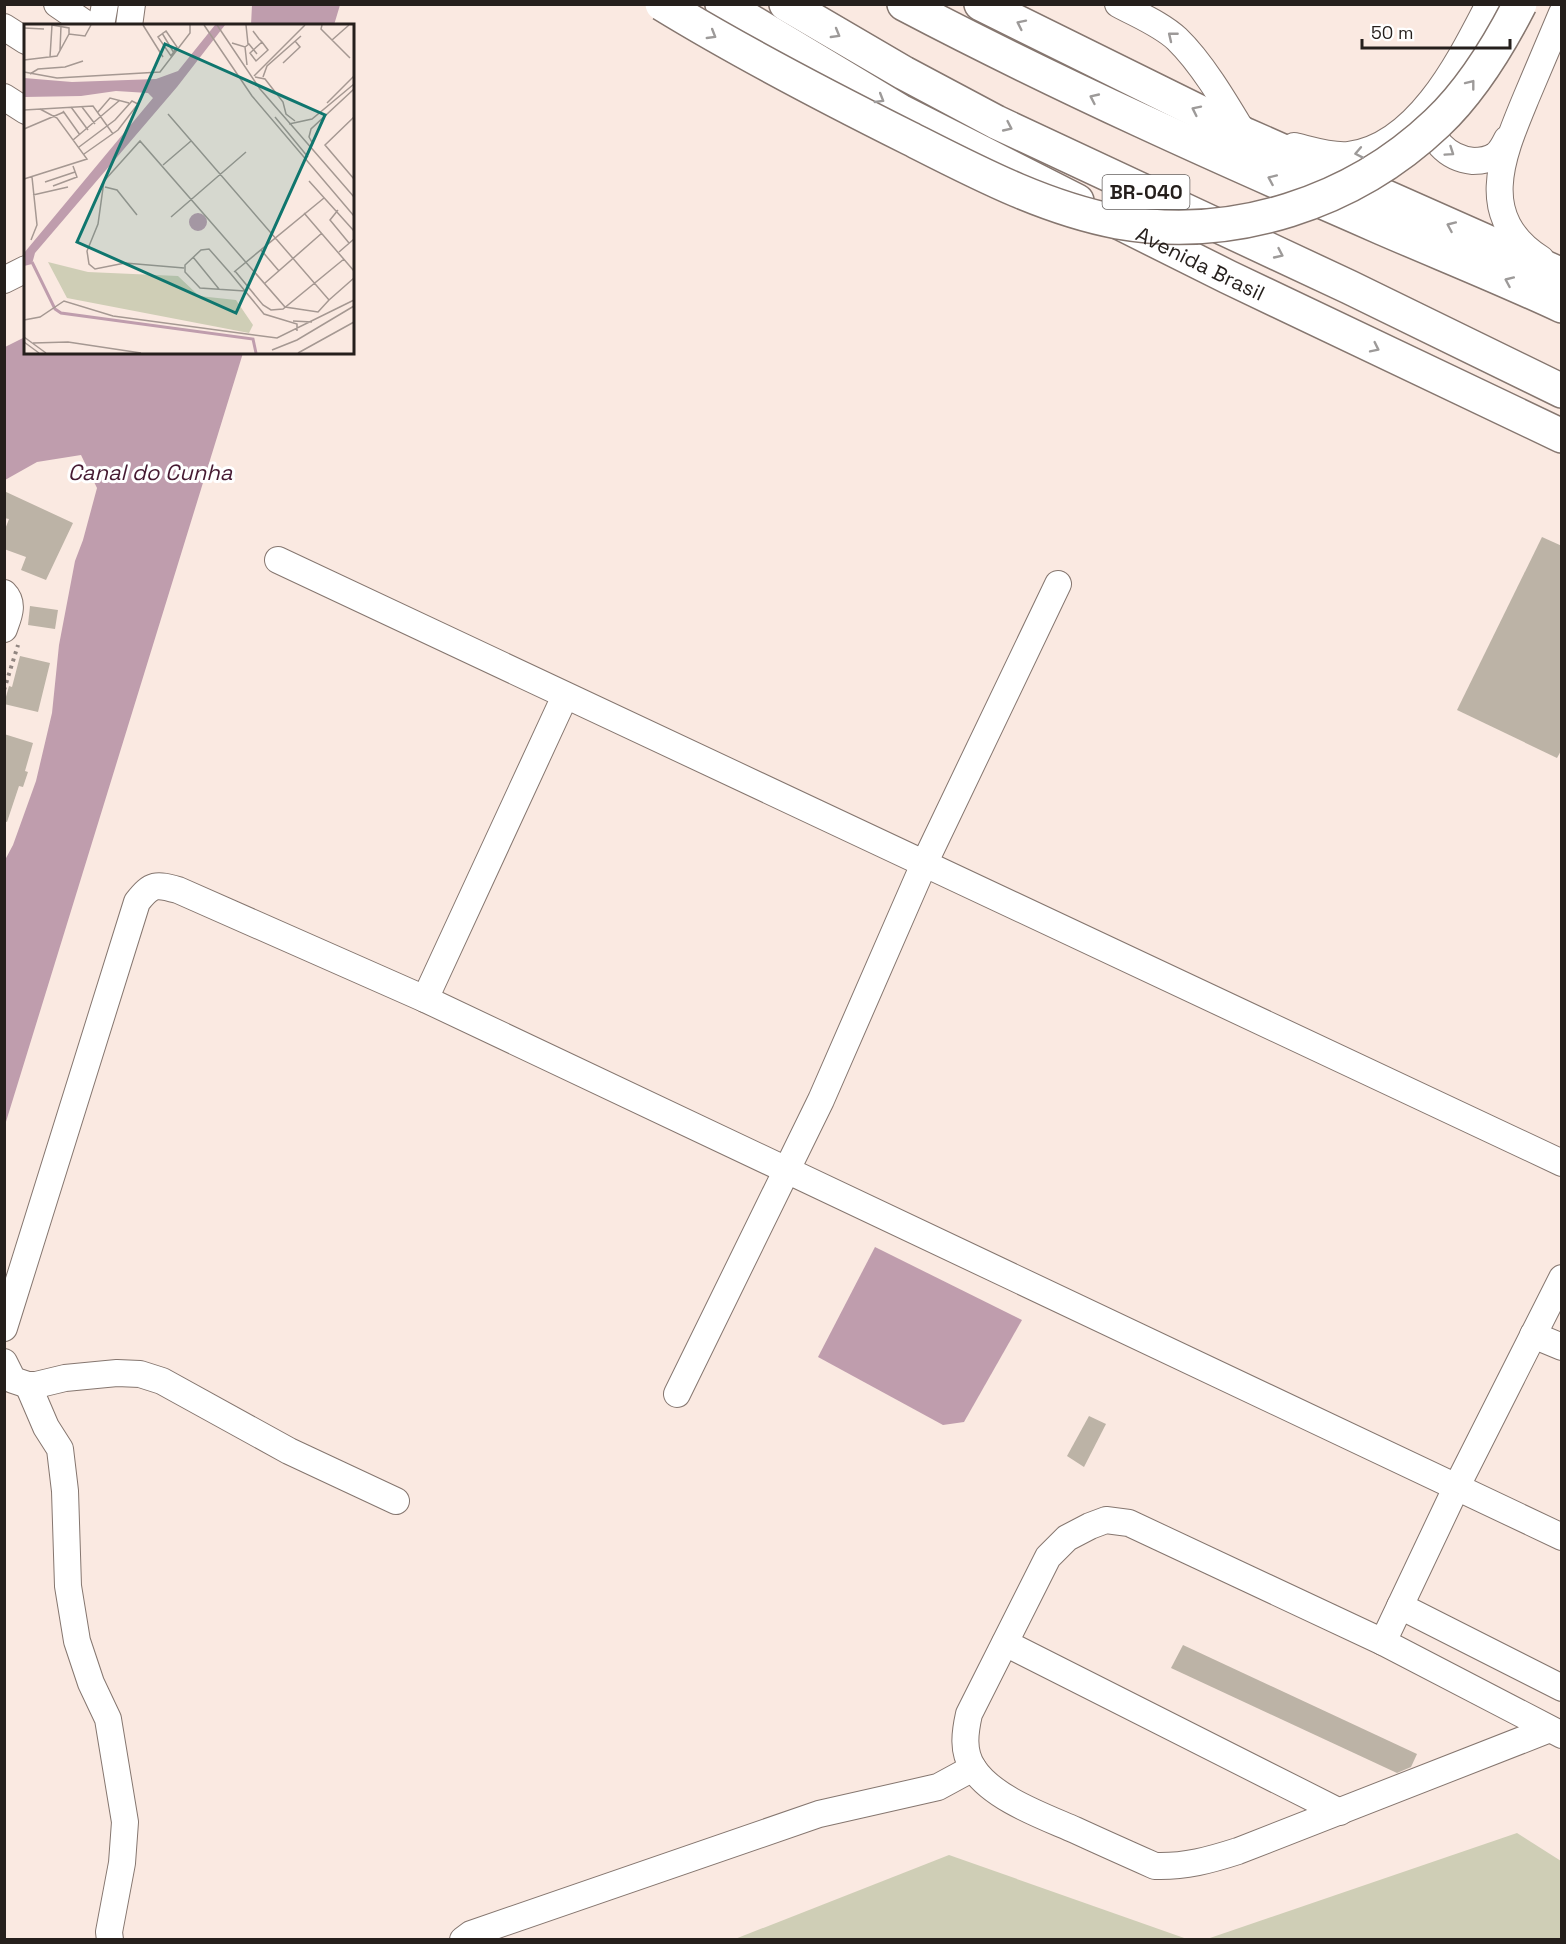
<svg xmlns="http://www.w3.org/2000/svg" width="1566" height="1944" font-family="'Space Grotesk',sans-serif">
  <rect width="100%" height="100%" fill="#fae9e1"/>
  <g fill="#cfceb6">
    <polygon points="1517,1833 1561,1861 1561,1939 1207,1939"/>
    <polygon points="949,1855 1187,1939 735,1939"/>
  </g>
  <g fill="#bf9dad">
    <polygon points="252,5 252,4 340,5 334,25 251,25"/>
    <polygon points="25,337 26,352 243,353 5,1125 5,860 13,845 36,781 52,713 59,645 75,561 83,540 97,488 81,455 37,462 5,480 5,347"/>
    <polygon points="875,1247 1022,1320 964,1422 943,1425 818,1357"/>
  </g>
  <g fill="#bcb3a6">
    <polygon points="4,491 73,523 46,580 21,570 26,557 4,549 4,532 9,519 4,518"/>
    <polygon points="1542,537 1562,546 1562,749 1557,758 1457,710"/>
    <polygon points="30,606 58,610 55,629 28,625"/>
    <polygon points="20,656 50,663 38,712 4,704 9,686 12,687"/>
    <polygon points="4,734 33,743 25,771 28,772 23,787 19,786 7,822 4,821"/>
    <polygon points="1089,1416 1106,1424 1084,1467 1067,1456"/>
    <polygon points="1183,1645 1417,1754 1411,1767 1397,1773 1171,1668"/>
  </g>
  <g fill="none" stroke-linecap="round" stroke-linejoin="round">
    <g stroke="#85766f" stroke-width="28">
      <g id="minor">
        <polyline points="57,4 89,26"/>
        <path d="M 1118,4 C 1138,15 1161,24 1177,39 C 1202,63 1226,104 1244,134 L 1247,134"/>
        <polyline points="101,26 105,4"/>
        <polyline points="129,26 132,4"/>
        <polyline points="4,27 26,41"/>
        <polyline points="4,97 26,111"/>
        <path d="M 1427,113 C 1430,139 1446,158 1473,161 C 1482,161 1489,160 1496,155 C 1501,151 1504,145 1507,139"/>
        <path d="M 1294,146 C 1311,150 1332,157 1349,155 C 1418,146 1460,60 1489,4"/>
        <path d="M 1541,259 C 1475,217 1502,156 1526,98 C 1538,70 1550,41 1562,13"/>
        <polyline points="4,280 26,269"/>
        <polyline points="278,560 1562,1163"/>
        <path d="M 4,593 C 15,604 8,617 4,629"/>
        <polyline points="425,999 565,696"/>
        <path d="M 4,1328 L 137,902 C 152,883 156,884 178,890 L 425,999 L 1562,1537"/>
        <polyline points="1533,1335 1562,1347"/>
        <polyline points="4,1362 13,1380 28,1385 36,1385 65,1378 117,1373 140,1374 162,1381 289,1451 396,1501"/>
        <polyline points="28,1385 46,1427 60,1449 65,1491 68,1586 77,1641 91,1683 108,1719 125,1822 122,1863 109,1932 110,1940"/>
        <polyline points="677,1394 821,1100 924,864 1058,584"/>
        <polyline points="1400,1606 1562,1688"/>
        <polyline points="1383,1642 1456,1488 1562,1278"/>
        <polyline points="1005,1643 1340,1812"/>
        <path d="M 1550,1729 L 1238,1851 C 1210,1860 1185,1867 1155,1866 C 1128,1854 1101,1842 1075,1830 C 1043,1816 992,1798 973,1768 C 962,1751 965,1732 969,1714 L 1048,1557 L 1067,1538 L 1090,1526 L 1106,1520 L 1129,1523 L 1383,1642 L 1562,1735"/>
        <polyline points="463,1940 471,1934 819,1814 938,1787 973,1768"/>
      </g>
    </g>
    <g stroke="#85766f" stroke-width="36">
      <g id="highway">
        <polyline points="722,4 900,111 1077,201"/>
        <polyline points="786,4 904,73 996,122 1349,287 1562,391"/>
        <path d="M 904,4 C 1060,86 1221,158 1382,228 C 1442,254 1502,278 1562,306"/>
        <polyline points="981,4 1244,134 1562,275"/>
        <path id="s1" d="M 1120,223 L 1228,277 L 1562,436"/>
      </g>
    </g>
    <polyline stroke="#918580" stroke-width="4" stroke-dasharray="3 4.5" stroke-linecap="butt" points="4,690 18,645"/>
    <use href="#minor" stroke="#fff" stroke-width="26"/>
    <use href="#highway" stroke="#fff" stroke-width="33"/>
    <g stroke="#85766f" stroke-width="36" stroke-linecap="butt">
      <path id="highway-bridge" d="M 662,4 C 742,53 825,96 909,138 C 976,172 1044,208 1118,222 C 1233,242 1353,203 1437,123 C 1472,90 1498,47 1520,4"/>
    </g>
    <use href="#highway-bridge" stroke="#fff" stroke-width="33"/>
  </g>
  <defs><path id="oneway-chevron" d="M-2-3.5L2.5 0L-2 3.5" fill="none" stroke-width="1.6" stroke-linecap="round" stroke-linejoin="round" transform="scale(1.5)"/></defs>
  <g stroke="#9d9a99">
    <use href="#oneway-chevron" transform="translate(1021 24) rotate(-154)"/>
    <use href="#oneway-chevron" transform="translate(836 34) rotate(30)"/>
    <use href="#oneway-chevron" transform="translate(712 35) rotate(31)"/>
    <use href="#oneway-chevron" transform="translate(1172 36) rotate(-141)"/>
    <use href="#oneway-chevron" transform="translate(1471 84) rotate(-52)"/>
    <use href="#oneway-chevron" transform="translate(1094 98) rotate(-155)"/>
    <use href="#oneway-chevron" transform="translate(880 99) rotate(31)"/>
    <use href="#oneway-chevron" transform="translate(1196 110) rotate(-154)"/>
    <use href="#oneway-chevron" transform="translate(1008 127) rotate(25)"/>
    <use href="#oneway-chevron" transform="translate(1450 152) rotate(34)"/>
    <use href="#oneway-chevron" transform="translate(1359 153) rotate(169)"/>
    <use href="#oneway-chevron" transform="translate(1272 179) rotate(-156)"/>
    <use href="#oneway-chevron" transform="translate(1451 226) rotate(-156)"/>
    <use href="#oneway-chevron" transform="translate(1279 254) rotate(25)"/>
    <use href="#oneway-chevron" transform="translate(1509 281) rotate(-156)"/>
    <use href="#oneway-chevron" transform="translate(1375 348) rotate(26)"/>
  </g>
  <g text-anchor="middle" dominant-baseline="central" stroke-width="6" stroke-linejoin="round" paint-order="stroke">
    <rect fill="#fff" stroke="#666260" stroke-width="1.5" x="1102.5" y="175" width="87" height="34" rx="4.5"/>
    <g font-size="20" font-weight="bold" fill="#251f1c">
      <text x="1146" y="192">BR-040</text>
    </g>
    <g font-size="21" fill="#251f1c" stroke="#fff">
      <text stroke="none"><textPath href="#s1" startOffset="90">Avenida Brasil</textPath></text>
    </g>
    <g font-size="22" font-style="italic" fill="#461a32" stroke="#fff">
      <text x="150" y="472">Canal do Cunha</text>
    </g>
  </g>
  <g transform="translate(24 24)">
    <rect width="330" height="330" fill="#fae9e1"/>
    <path d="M 24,238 L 64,248 L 154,252 L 175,272 L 212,276 L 229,301 L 225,309 L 43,274 Z" fill="#cfceb6"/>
    <path d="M 191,1 L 201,1 L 153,63 L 11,229 L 8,240 L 0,242 L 0,229 L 129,74 L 124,69 L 92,67 L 57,72 L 0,73 L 0,54 L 48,58 L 132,55 L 154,47 ZM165 198a9 9 0 1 1 18 0a9 9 0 1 1-18 0Z" fill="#bf9dad"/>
    <path fill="none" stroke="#bf9dad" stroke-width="3" d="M 8,238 L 31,285 L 37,289 L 229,315 L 232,329"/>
    <path fill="none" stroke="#a59892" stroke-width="1.5" d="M 28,1 L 45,4 L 45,10M 119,1 L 139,33M 180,1 L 228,72 L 330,192M 193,1 L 236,65 L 330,173M 222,1 L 224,20M 298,1 L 297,5 L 326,34M 0,4 L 20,5M 142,7 L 153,23 L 147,32 L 134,13 ZM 229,7 L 235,15 L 238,18 L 244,26 L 232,37 L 226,29 L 238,18M 138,9 L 150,29M 308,16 L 325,1M 208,19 L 221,23 L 225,20 L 233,30M 221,23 L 223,41M 36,26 L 37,2M 26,33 L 28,1M 0,36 L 33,32 L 45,10 L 61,12 L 67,1M 259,39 L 276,23 L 271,17M 0,48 L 33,54 L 136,48 L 166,9 L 166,1M 6,50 L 14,45 L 41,43 L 59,37M 230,52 L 281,1M 231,53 L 241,55 L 259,78 L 262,90 L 271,97M 239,53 L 243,42 L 277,12M 303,79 L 330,52M 47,83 L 64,106M 58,83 L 71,100M 0,86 L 69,82 L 89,110M 39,87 L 56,111M 74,88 L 86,74 L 105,79M 144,90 L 305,276 L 330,254M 251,93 L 284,133M 330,93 L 301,121 L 330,155M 265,100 L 288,95 L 330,60M 0,105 L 40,88M 49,116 L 96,76M 289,120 L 285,113 L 287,105 L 330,65M 55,123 L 91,96 L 108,77 L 114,80 L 94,106 L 60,130M 139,141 L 167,117M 0,155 L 63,135 L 33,94 L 16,85M 285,157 L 330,207M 21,158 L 51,148M 29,162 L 53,153 L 49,142M 81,163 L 93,166 L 113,191M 9,171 L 44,163M 314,186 L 306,196 L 325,219M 280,189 L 330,247M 147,193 L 222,128M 7,216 L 13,201 L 8,153M 237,226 L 255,247M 315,228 L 330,215M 169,233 L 195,265M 160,244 L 101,239 L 71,245 L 65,240 L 63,227 L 74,200 L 80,157 L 116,117 L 261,283 L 294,288 L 305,276M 211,247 L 239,281 L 247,286 L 259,285 L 320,235M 210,248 L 300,174M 241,259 L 298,209M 221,267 L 176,264 L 161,248 L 161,241 L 177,226 L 185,225 L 207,250 L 240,290 L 273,300 L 273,307M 0,296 L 16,293 L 40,277 L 89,292 L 253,314 L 330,276M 269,297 L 288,298M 0,313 L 22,329M 0,318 L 15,329M 9,319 L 44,318 L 117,329M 248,326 L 273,316 L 330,282M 274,329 L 330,298"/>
    <path fill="#0f766e" fill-opacity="0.15" stroke="#0f766e" stroke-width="3" d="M 141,20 L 301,91 L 212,289 L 53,218 Z"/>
    <rect width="330" height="330" fill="none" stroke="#251f1c" stroke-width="3"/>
  </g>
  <rect width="1566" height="1944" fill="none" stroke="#251f1c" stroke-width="12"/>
  <path d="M1362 39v9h148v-9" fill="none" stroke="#251f1c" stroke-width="3"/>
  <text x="1371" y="39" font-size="18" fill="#251f1c" stroke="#ffffff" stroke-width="4.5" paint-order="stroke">50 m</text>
</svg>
